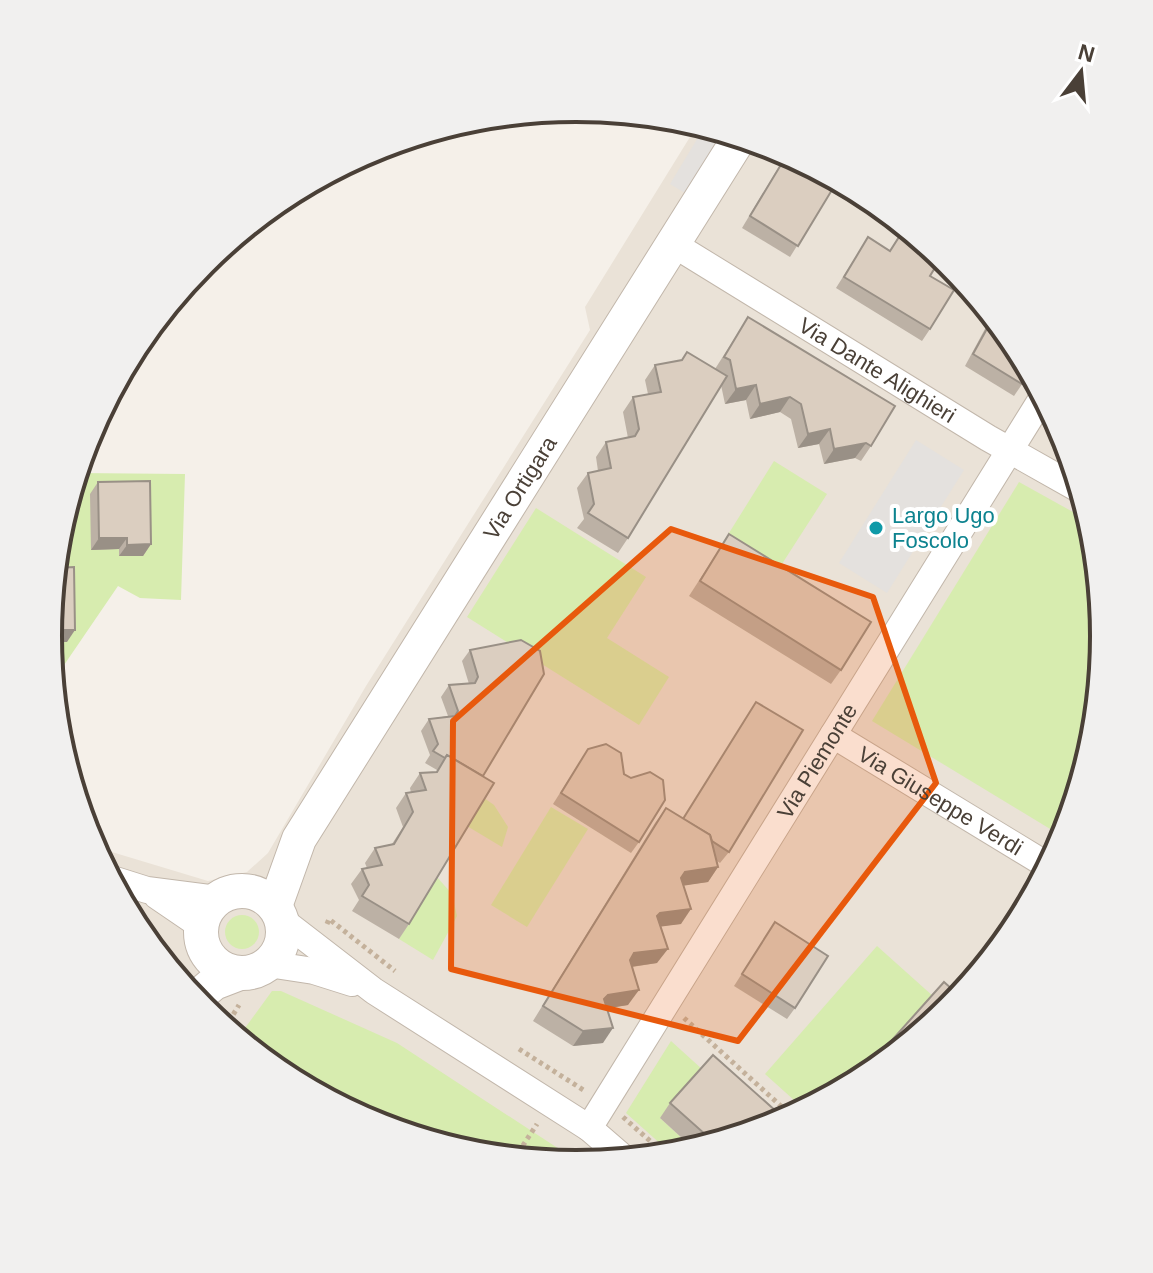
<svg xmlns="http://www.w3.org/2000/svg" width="1153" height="1273" font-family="Helvetica,sans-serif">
  <rect width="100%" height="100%" fill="#f5f0e9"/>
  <polygon fill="#eae2d7" points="698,124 779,148 870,197 951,263 1016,343 1065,435 1095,534 1105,637 1095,740 1065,839 1016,930 950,1011 870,1076 778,1125 679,1155 576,1165 473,1155 374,1125 283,1076 202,1010 137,930 92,846 208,881 247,872 268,853 366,686 590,330 585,307"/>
  <g fill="#d7ecaf">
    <polygon points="774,461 827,494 771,581 719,549"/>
    <path d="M 77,473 L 185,474 L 181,600 L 140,598 L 118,586 L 62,668 L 52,677 C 45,607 56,539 77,473 Z"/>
    <polygon points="1019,482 1091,522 1095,534 1105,637 1095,740 1065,838 872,721"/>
    <polygon points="536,508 646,577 607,638 669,677 639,725 467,617"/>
    <polygon points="484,798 494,805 508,827 502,847 467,826"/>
    <polygon points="551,807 588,829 527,927 491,905"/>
    <polygon points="436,876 452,894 457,916 433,960 399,939"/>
    <circle cx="242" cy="932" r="17"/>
    <polygon points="877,946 934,997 855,1084 805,1110 765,1074"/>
    <path d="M 272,991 L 281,991 L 397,1043 L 582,1164 C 564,1166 545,1162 527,1160 C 418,1149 321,1108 237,1039 Z"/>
    <polygon points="671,1041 703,1070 660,1118 695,1150 673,1155 626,1113"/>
  </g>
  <g fill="#e4e1de">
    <polygon points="705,126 727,133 688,195 670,184"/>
    <polygon points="916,440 964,470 887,593 839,563"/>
  </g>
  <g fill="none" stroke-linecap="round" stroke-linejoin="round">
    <g stroke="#c2b7ab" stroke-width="28">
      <g id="minor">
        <path id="s1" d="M 673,244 L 988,438 L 1082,491"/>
        <path id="s2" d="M 833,735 L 1050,867"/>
        <polyline points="109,878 147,890 217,899"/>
        <polyline points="157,896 201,926"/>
        <polyline points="282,920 374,991 589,1128 626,1160"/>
        <polyline points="268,964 314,971 352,983"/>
        <path id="s3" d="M 589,1128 L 1044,395"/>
      </g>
    </g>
    <g stroke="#c2b7ab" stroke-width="36">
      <g id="tertiary">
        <circle cx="242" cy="932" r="41"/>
        <path id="s4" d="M 275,906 L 299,839 L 740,137"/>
        <polyline points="196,998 214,983 240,973"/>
      </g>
    </g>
    <g stroke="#c4b19b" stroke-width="5" stroke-dasharray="4 4" stroke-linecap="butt">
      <polyline points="327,924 329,919 395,971"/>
      <polyline points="684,1018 793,1117"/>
      <polyline points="225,1028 239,1005"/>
      <polyline points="519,1049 585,1091"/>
      <polyline points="623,1117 667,1156"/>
      <polyline points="514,1159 537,1124"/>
    </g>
    <use href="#minor" stroke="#fff" stroke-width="26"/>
    <use href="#tertiary" stroke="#fff" stroke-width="34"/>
  </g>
  <g fill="#bcb1a5">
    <polygon points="787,153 838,180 790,257 742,228"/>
    <polygon points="905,226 930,276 930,329 922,341 836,288 868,237 890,251"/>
    <polygon points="993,314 1016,343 1031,371 1014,396 965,366"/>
    <polygon points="748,317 871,446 861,461 855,458 824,464 819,444 798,448 791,419 780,412 750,419 746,400 725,404 721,385 628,538 618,553 577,528 584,519 577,488 588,473 598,471 596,457 606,442 628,438 623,412 633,397 648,394 645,380 655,365 715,369"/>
    <polygon points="98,482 151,544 143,556 119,556 119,549 91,550 90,494"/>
    <polygon points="729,534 841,670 831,684 689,596"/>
    <polygon points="55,568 67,642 49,642 48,636"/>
    <polygon points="521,640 483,776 409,924 399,939 352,911 359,900 351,884 362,869 367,868 365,863 375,848 392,844 403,827 396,808 406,793 411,793 410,788 420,773 436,772 437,770 425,763 430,755 421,731 429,719 448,716 441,697 449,685 469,684 462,661 470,650"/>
    <polygon points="756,702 729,852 720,863 717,861 718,867 708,882 684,885 681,924 660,926 657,963 632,967 628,1005 607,1008 603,1043 573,1046 533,1021 655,823 666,808 683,819"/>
    <polygon points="588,749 639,842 631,853 553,804"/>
    <polygon points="775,922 795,1008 787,1019 734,986"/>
    <polygon points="670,1103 778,1125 695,1150 660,1118"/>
  </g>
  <g fill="#999086">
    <polygon points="756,385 746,400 725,404 736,389"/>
    <polygon points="790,397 780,412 750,419 760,404"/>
    <polygon points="830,429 819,444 798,448 808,434"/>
    <polygon points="866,443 855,458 824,464 834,449"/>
    <polygon points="99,538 127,538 119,549 91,550"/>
    <polygon points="151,544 143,556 119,556 127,545"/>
    <polygon points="52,630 75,630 67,642 49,642 48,636"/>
    <polygon points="718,867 708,882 675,887 685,872"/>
    <polygon points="691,909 681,924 650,928 660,913"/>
    <polygon points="668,949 657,963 623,968 634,953"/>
    <polygon points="639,990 628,1005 598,1010 608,995"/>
    <polygon points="613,1028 603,1043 573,1046 583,1031"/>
  </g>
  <g fill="#dbcec0" stroke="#999086" stroke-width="2">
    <polygon points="788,153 838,180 798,246 750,216"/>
    <polygon points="906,226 942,256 930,276 954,290 930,329 844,277 868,237 890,251"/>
    <polygon points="994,316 1016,343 1031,371 1022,384 973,354"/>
    <polygon points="748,317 895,406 871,446 866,443 834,449 830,429 808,434 801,404 790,397 760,404 756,385 736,389 730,360 724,357"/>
    <polygon points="687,352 727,376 628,538 588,513 594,504 588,473 611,468 606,442 635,436 639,429 633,397 661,392 655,365 682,360"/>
    <polygon points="150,481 151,544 127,545 127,538 99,538 98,482"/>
    <polygon points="729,534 871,622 841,670 700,581"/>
    <polygon points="74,567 75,630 52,630 52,624 49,624 55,568"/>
    <polygon points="521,640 540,651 544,674 483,776 447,755 445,758 433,751 438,744 429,719 455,716 458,711 449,685 475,683 478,677 470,650"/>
    <polygon points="756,702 803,730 729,852 712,841 710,835 683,819"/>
    <polygon points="606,744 621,753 624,774 631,778 650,772 663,780 665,800 639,842 561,793 588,749"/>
    <polygon points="447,755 494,783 409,924 362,896 369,885 362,869 382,865 375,848 394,844 413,812 406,793 426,790 420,773 437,772"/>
    <polygon points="666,808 710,835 718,867 685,872 681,878 691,909 660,913 657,916 668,949 634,953 630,960 639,990 608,995 604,999 613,1028 583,1031 543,1006"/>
    <polygon points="775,922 828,956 795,1008 742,974"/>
    <polygon points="944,982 961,997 950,1011 870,1076 850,1087"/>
    <polygon points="713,1055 787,1121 778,1125 716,1144 670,1103"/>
  </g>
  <path fill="#e8590c" fill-opacity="0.2" stroke="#e8590c" stroke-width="6" stroke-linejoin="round" d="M 671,529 L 873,597 L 936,783 L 738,1041 L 451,969 L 453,721 Z"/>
  <circle fill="#0f9aa8" stroke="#fff" stroke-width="3" cx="876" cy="528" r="8"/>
  <g text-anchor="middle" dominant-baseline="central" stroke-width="8" stroke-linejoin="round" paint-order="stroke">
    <g font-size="22" fill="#4a4037" stroke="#fff">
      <text stroke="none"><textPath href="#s1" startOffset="240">Via Dante Alighieri</textPath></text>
      <text stroke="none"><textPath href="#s4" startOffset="486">Via Ortigara</textPath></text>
      <text stroke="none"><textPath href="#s3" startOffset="432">Via Piemonte</textPath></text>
      <text stroke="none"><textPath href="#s2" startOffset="126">Via Giuseppe Verdi</textPath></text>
    </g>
    <g font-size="22" fill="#0d838f" stroke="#fff" text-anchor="start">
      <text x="892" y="515">Largo Ugo<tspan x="892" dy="25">Foscolo</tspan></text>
    </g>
  </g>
  <path d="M0 0H1153V1273H0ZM62 636a514 514 0 1 1 1028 0a514 514 0 1 1-1028 0Z" fill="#f1f0ef" fill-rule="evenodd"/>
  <path fill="none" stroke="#4a4037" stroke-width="4" d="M62 636a514 514 0 1 1 1028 0a514 514 0 1 1-1028 0Z"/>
  <g transform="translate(1081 72) rotate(16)" stroke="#ffffff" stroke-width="6" paint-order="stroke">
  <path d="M0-6L14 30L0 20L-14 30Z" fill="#4a4037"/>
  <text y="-12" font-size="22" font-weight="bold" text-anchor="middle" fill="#4a4037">N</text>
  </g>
</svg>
